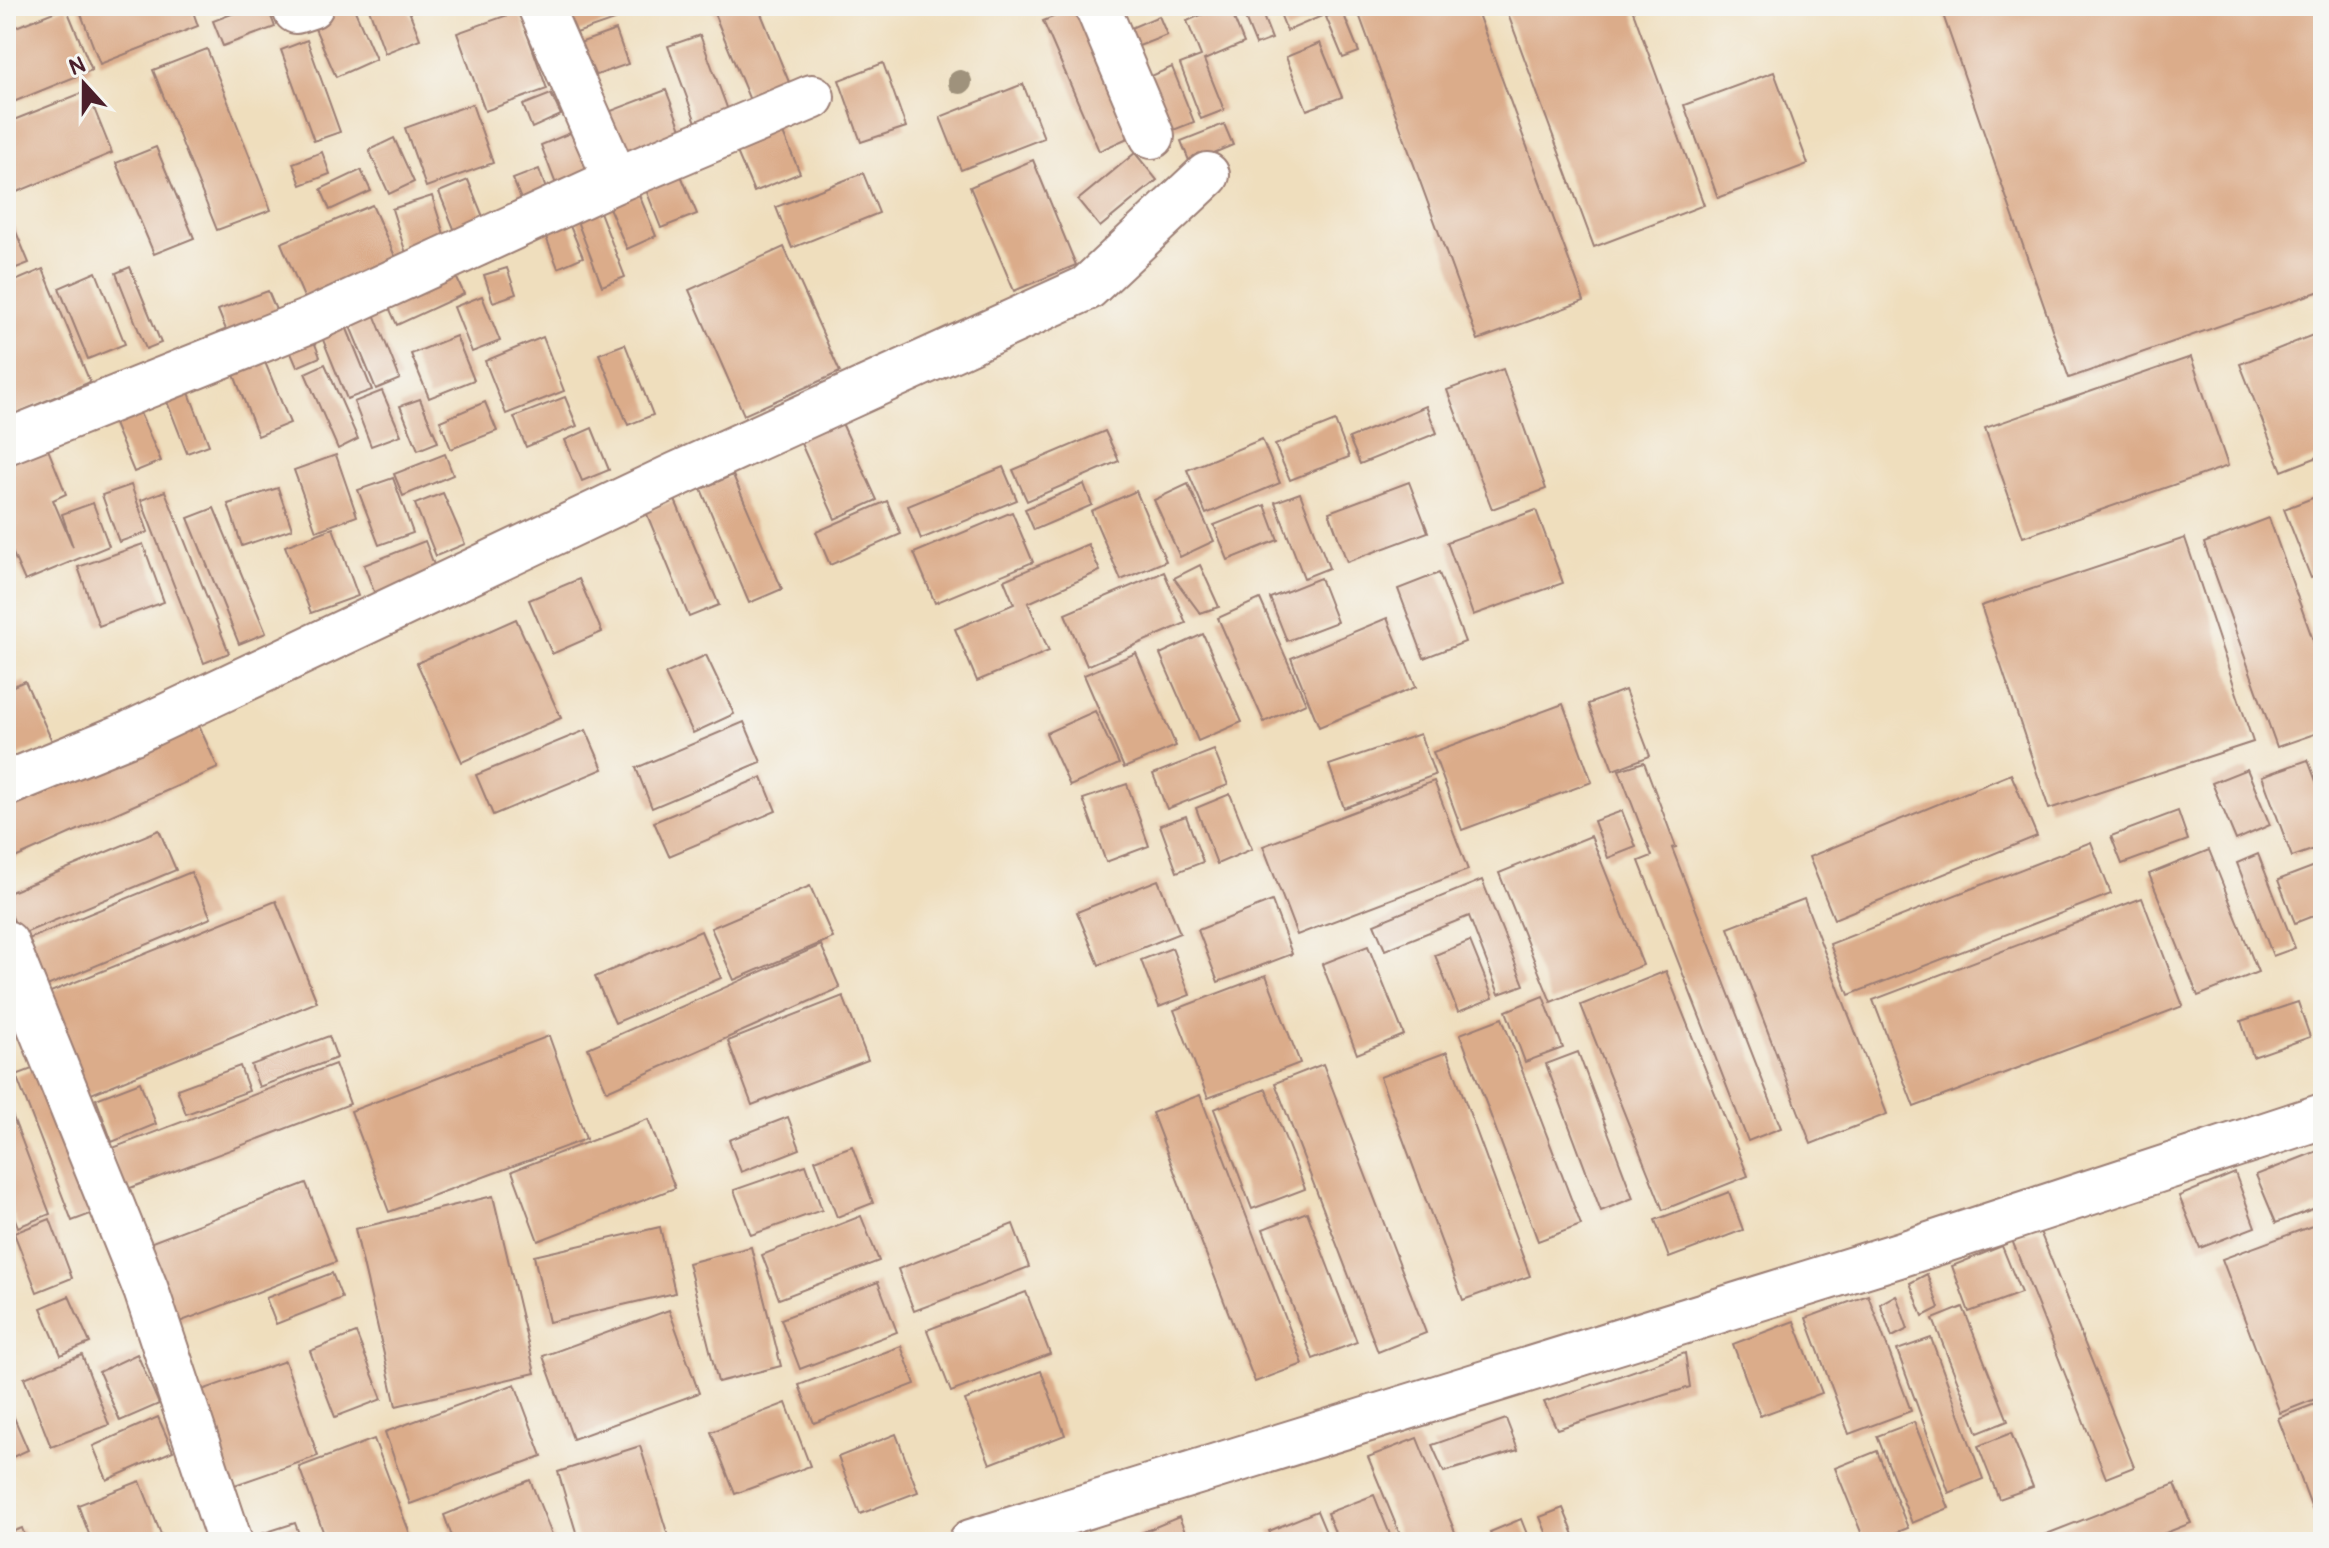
<svg xmlns="http://www.w3.org/2000/svg" width="2329" height="1548" font-family="Pangolin,sans-serif">
  <rect width="100%" height="100%" fill="#f6f6f2"/>
  <filter id="ink" filterUnits="userSpaceOnUse"><feTurbulence type="fractalNoise" baseFrequency=".0125" numOctaves="2"/><feDisplacementMap in="SourceGraphic" scale="16" xChannelSelector="R" yChannelSelector="G"/><feConvolveMatrix kernelMatrix="1 2 1 2 8 2 1 2 1" color-interpolation-filters="sRGB"/></filter>
  <filter id="wash" filterUnits="userSpaceOnUse"><feTurbulence type="fractalNoise" baseFrequency=".006" numOctaves="4" result="noise"/><feDisplacementMap in="SourceGraphic" scale="32" xChannelSelector="R" yChannelSelector="G"/><feGaussianBlur stdDeviation="1.8" result="paint"/><feColorMatrix in="noise" values="0 0 0 0 0 0 0 0 0 0 0 0 0 0 0 0 0 1.4 0 .05"/><feComposite in="paint" operator="in"/></filter>
  <g filter="url(#wash)">
    <rect width="100%" height="100%" fill="#efdebd"/>
    <g id="blocks">
      <g fill="#dbac8a">
        <polygon points="78,6 191,6 198,26 100,64"/>
        <polygon points="253,6 267,6 275,27 223,46 213,21"/>
        <polygon points="336,6 353,6 376,59 336,77 310,17"/>
        <polygon points="368,6 407,6 420,39 385,53"/>
        <polygon points="566,6 609,6 614,20 562,38 552,11"/>
        <polygon points="711,6 758,6 791,87 751,103"/>
        <polygon points="1221,6 1229,6 1244,43 1204,60 1224,110 1201,119 1180,64 1201,56 1187,21"/>
        <polygon points="1240,6 1259,6 1272,39 1256,45"/>
        <polygon points="1277,6 1345,6 1287,31"/>
        <polygon points="1356,6 1475,6 1584,301 1478,340"/>
        <polygon points="1505,6 1631,6 1704,205 1594,247"/>
        <polygon points="1940,6 2323,6 2323,290 2069,378"/>
        <polygon points="66,7 92,70 6,105 6,31"/>
        <polygon points="1075,8 1130,137 1099,151 1043,21"/>
        <polygon points="1342,10 1359,52 1343,58 1326,17"/>
        <polygon points="519,11 547,89 485,111 457,33"/>
        <polygon points="1159,16 1167,35 1134,48 1126,30"/>
        <polygon points="616,30 628,64 580,81 568,47"/>
        <polygon points="700,35 729,113 697,125 668,46"/>
        <polygon points="307,40 340,132 314,141 281,50"/>
        <polygon points="1320,43 1342,97 1307,110 1286,57"/>
        <polygon points="207,49 271,210 217,230 153,70"/>
        <polygon points="883,63 906,127 861,142 839,80"/>
        <polygon points="1172,67 1194,122 1171,131 1149,77"/>
        <polygon points="1774,72 1808,164 1718,198 1684,105"/>
        <polygon points="1023,84 1044,138 961,170 940,117"/>
        <polygon points="666,90 683,134 615,160 598,116"/>
        <polygon points="87,91 112,153 17,192 6,165 6,123"/>
        <polygon points="551,94 561,115 532,128 523,105"/>
        <polygon points="472,104 493,163 426,187 405,128"/>
        <polygon points="777,119 800,173 754,192 731,138"/>
        <polygon points="1224,124 1233,145 1190,163 1181,141"/>
        <polygon points="587,126 605,173 559,192 541,145"/>
        <polygon points="394,138 414,182 389,194 369,150"/>
        <polygon points="156,147 194,238 154,254 116,163"/>
        <polygon points="322,152 330,174 301,185 293,163"/>
        <polygon points="1135,153 1157,180 1100,227 1078,200"/>
        <polygon points="1033,160 1076,265 1014,291 970,187"/>
        <polygon points="676,163 697,214 661,228 641,177"/>
        <polygon points="539,169 549,198 524,207 513,179"/>
        <polygon points="361,170 371,191 330,210 321,189"/>
        <polygon points="863,173 879,213 792,248 776,207"/>
        <polygon points="468,180 488,229 459,241 439,192"/>
        <polygon points="633,180 656,236 627,249 603,194"/>
        <polygon points="432,196 449,250 409,263 392,209"/>
        <polygon points="595,199 625,277 602,286 572,208"/>
        <polygon points="372,205 398,263 306,302 281,243"/>
        <polygon points="6,208 29,263 6,272"/>
        <polygon points="565,214 583,257 558,268 541,224"/>
        <polygon points="784,247 840,372 744,415 689,290"/>
        <polygon points="130,267 161,343 146,349 116,273"/>
        <polygon points="507,268 516,294 493,302 484,275"/>
        <polygon points="43,269 90,382 6,418 6,285"/>
        <polygon points="96,272 125,344 88,359 59,288"/>
        <polygon points="454,272 464,294 397,325 387,303"/>
        <polygon points="268,291 279,317 229,337 218,310"/>
        <polygon points="482,296 500,341 472,352 454,307"/>
        <polygon points="374,314 400,379 376,389 349,324"/>
        <polygon points="343,319 372,390 347,399 319,330"/>
        <polygon points="308,326 320,357 297,367 284,337"/>
        <polygon points="2318,333 2323,345 2323,455 2282,471 2240,364"/>
        <polygon points="456,336 474,380 429,398 411,354"/>
        <polygon points="543,337 564,391 506,414 485,361"/>
        <polygon points="625,344 653,415 628,425 599,354"/>
        <polygon points="260,350 290,423 258,436 229,362"/>
        <polygon points="2191,357 2228,466 2023,537 1985,428"/>
        <polygon points="325,364 358,439 338,449 305,373"/>
        <polygon points="1503,369 1546,489 1492,509 1447,390"/>
        <polygon points="183,377 209,445 187,453 161,386"/>
        <polygon points="382,391 401,435 371,446 354,402"/>
        <polygon points="132,395 161,461 134,472 106,405"/>
        <polygon points="565,397 577,426 526,447 514,417"/>
        <polygon points="420,399 438,442 418,450 400,406"/>
        <polygon points="485,402 497,431 451,449 440,421"/>
        <polygon points="1426,406 1437,433 1360,464 1349,438"/>
        <polygon points="836,410 877,500 835,519 794,428"/>
        <polygon points="1335,421 1349,457 1290,480 1275,445"/>
        <polygon points="592,428 609,470 582,481 565,440"/>
        <polygon points="1105,431 1119,461 1027,501 1013,470"/>
        <polygon points="41,432 66,494 53,500 73,547 62,514 93,503 109,546 25,581 6,538 6,444"/>
        <polygon points="1262,439 1280,483 1206,514 1187,470"/>
        <polygon points="445,454 453,475 403,496 394,474"/>
        <polygon points="336,455 357,516 316,531 294,470"/>
        <polygon points="1003,467 1017,500 921,539 908,506"/>
        <polygon points="733,475 782,589 749,603 701,489"/>
        <polygon points="393,478 413,533 379,545 358,490"/>
        <polygon points="1409,482 1428,532 1347,562 1329,512"/>
        <polygon points="1084,484 1092,505 1034,530 1025,509"/>
        <polygon points="1188,484 1214,541 1180,557 1154,500"/>
        <polygon points="131,485 148,532 119,542 102,495"/>
        <polygon points="278,488 292,529 242,546 228,504"/>
        <polygon points="165,491 229,653 204,663 141,500"/>
        <polygon points="1136,491 1166,561 1121,580 1091,511"/>
        <polygon points="443,493 465,544 436,556 415,504"/>
        <polygon points="1300,493 1329,568 1304,578 1275,502"/>
        <polygon points="2323,494 2323,573 2311,578 2284,509"/>
        <polygon points="675,500 719,605 689,617 646,512"/>
        <polygon points="887,501 901,534 830,565 816,532"/>
        <polygon points="1265,505 1278,540 1228,560 1214,525"/>
        <polygon points="214,508 266,633 239,644 188,518"/>
        <polygon points="1536,510 1563,583 1473,615 1447,542"/>
        <polygon points="1012,512 1033,562 935,603 914,553"/>
        <polygon points="2269,518 2323,668 2323,731 2277,747 2204,543"/>
        <polygon points="333,528 358,596 311,613 285,546"/>
        <polygon points="2185,538 2253,742 2049,809 1981,606"/>
        <polygon points="425,541 437,573 376,597 364,565"/>
        <polygon points="143,544 164,602 99,626 78,567"/>
        <polygon points="1088,544 1100,571 1028,603 1049,651 977,681 955,629 1014,604 1004,580"/>
        <polygon points="1200,565 1219,607 1200,613 1174,578"/>
        <polygon points="1164,572 1186,623 1087,666 1065,614"/>
        <polygon points="1439,573 1465,642 1424,658 1398,589"/>
        <polygon points="1320,578 1337,622 1287,641 1270,598"/>
        <polygon points="579,579 602,632 552,654 529,600"/>
        <polygon points="1260,599 1306,703 1264,722 1218,618"/>
        <polygon points="1387,618 1416,687 1319,727 1291,658"/>
        <polygon points="516,619 561,718 462,762 417,663"/>
        <polygon points="1203,634 1242,722 1198,741 1160,654"/>
        <polygon points="1136,653 1176,746 1124,768 1084,675"/>
        <polygon points="706,655 734,714 693,733 665,674"/>
        <polygon points="25,681 52,741 6,761 6,689"/>
        <polygon points="1625,690 1650,756 1613,770 1588,704"/>
        <polygon points="1563,704 1592,782 1462,830 1433,752"/>
        <polygon points="190,706 218,768 6,862 6,788"/>
        <polygon points="1095,711 1119,764 1070,786 1046,733"/>
        <polygon points="744,722 761,762 652,808 636,768"/>
        <polygon points="586,730 603,769 493,815 476,775"/>
        <polygon points="1420,734 1435,775 1344,808 1329,765"/>
        <polygon points="1214,750 1228,785 1167,809 1153,774"/>
        <polygon points="2308,760 2323,800 2323,846 2292,857 2262,776"/>
        <polygon points="1644,762 1676,847 1672,848 1781,1128 1748,1141 1639,861 1652,856 1619,770"/>
        <polygon points="2247,769 2270,825 2236,840 2212,783"/>
        <polygon points="2011,774 2037,836 1834,919 1809,857"/>
        <polygon points="762,777 776,811 669,856 654,822"/>
        <polygon points="1434,781 1468,870 1297,935 1263,846"/>
        <polygon points="1127,784 1149,846 1106,862 1083,799"/>
        <polygon points="1230,794 1252,849 1217,864 1196,808"/>
        <polygon points="1622,811 1636,847 1608,858 1594,821"/>
        <polygon points="2178,811 2188,840 2122,864 2111,836"/>
        <polygon points="1186,816 1203,862 1177,872 1160,825"/>
        <polygon points="159,830 176,870 20,935 6,903 6,894"/>
        <polygon points="1591,836 1643,965 1551,1002 1499,873"/>
        <polygon points="2091,842 2111,894 1849,995 1830,944"/>
        <polygon points="2209,850 2258,972 2198,996 2149,874"/>
        <polygon points="2258,854 2295,948 2273,956 2237,863"/>
        <polygon points="2323,863 2323,912 2295,923 2278,880"/>
        <polygon points="191,872 211,918 35,991 16,944"/>
        <polygon points="1158,880 1180,933 1099,965 1077,912"/>
        <polygon points="1482,880 1524,985 1499,994 1469,916 1385,950 1374,924"/>
        <polygon points="810,886 833,938 734,980 711,928"/>
        <polygon points="2142,898 2183,1006 1914,1107 1873,1000"/>
        <polygon points="1804,899 1887,1114 1811,1144 1728,928"/>
        <polygon points="276,901 317,1002 79,1099 38,997"/>
        <polygon points="1272,901 1292,954 1218,982 1198,930"/>
        <polygon points="701,931 721,978 615,1023 595,977"/>
        <polygon points="1470,941 1493,998 1458,1012 1435,955"/>
        <polygon points="821,945 840,988 607,1091 588,1048"/>
        <polygon points="1368,946 1404,1035 1357,1054 1322,964"/>
        <polygon points="1172,948 1190,995 1159,1007 1141,960"/>
        <polygon points="1666,971 1748,1176 1663,1210 1581,1005"/>
        <polygon points="1266,975 1300,1063 1208,1098 1174,1010"/>
        <polygon points="843,996 868,1060 752,1105 728,1041"/>
        <polygon points="1543,996 1563,1048 1525,1062 1506,1011"/>
        <polygon points="2298,1002 2310,1037 2253,1057 2241,1021"/>
        <polygon points="1502,1018 1581,1225 1538,1241 1460,1034"/>
        <polygon points="329,1036 337,1058 259,1087 251,1065"/>
        <polygon points="549,1036 586,1139 389,1212 351,1111"/>
        <polygon points="1447,1052 1530,1276 1463,1300 1380,1077"/>
        <polygon points="1578,1052 1633,1198 1601,1211 1546,1064"/>
        <polygon points="335,1064 350,1104 125,1190 110,1149"/>
        <polygon points="1323,1064 1426,1333 1378,1352 1275,1083"/>
        <polygon points="40,1066 96,1212 72,1221 16,1075"/>
        <polygon points="240,1066 249,1091 186,1114 177,1089"/>
        <polygon points="140,1082 156,1124 112,1142 96,1099"/>
        <polygon points="1266,1089 1305,1189 1252,1209 1214,1109"/>
        <polygon points="1200,1095 1303,1364 1255,1382 1152,1113"/>
        <polygon points="6,1099 50,1214 18,1227 6,1195"/>
        <polygon points="788,1117 800,1149 741,1172 729,1140"/>
        <polygon points="648,1119 675,1188 538,1241 512,1171"/>
        <polygon points="852,1146 873,1203 837,1217 815,1160"/>
        <polygon points="2323,1149 2323,1205 2276,1223 2256,1175"/>
        <polygon points="806,1165 822,1210 751,1235 734,1190"/>
        <polygon points="2235,1173 2255,1227 2200,1248 2179,1196"/>
        <polygon points="306,1183 336,1262 169,1326 139,1247"/>
        <polygon points="1729,1192 1743,1230 1669,1258 1655,1220"/>
        <polygon points="493,1196 535,1373 396,1406 355,1229"/>
        <polygon points="1307,1212 1357,1342 1313,1359 1263,1229"/>
        <polygon points="861,1216 879,1261 779,1299 762,1255"/>
        <polygon points="50,1219 72,1278 37,1292 14,1233"/>
        <polygon points="2323,1222 2323,1396 2280,1413 2222,1259"/>
        <polygon points="1013,1224 1029,1267 914,1311 898,1269"/>
        <polygon points="660,1227 675,1293 549,1322 534,1256"/>
        <polygon points="2039,1229 2134,1467 2106,1478 2012,1240"/>
        <polygon points="2002,1246 2021,1293 1969,1312 1952,1266"/>
        <polygon points="751,1247 781,1366 718,1382 688,1263"/>
        <polygon points="332,1273 342,1298 276,1324 266,1298"/>
        <polygon points="1927,1274 1939,1308 1923,1316 1910,1283"/>
        <polygon points="878,1282 897,1332 800,1369 781,1319"/>
        <polygon points="1026,1292 1050,1354 951,1392 927,1330"/>
        <polygon points="1868,1295 1911,1411 1849,1434 1806,1318"/>
        <polygon points="1896,1295 1908,1329 1892,1337 1880,1304"/>
        <polygon points="69,1296 90,1343 61,1355 41,1308"/>
        <polygon points="1963,1307 2008,1421 1978,1433 1933,1319"/>
        <polygon points="669,1310 699,1393 573,1439 543,1356"/>
        <polygon points="1794,1321 1822,1393 1760,1416 1733,1344"/>
        <polygon points="356,1333 382,1399 335,1417 310,1351"/>
        <polygon points="1931,1338 1983,1479 1949,1493 1897,1350"/>
        <polygon points="901,1346 915,1384 814,1423 799,1385"/>
        <polygon points="1685,1353 1690,1387 1557,1429 1544,1402"/>
        <polygon points="137,1354 159,1404 120,1421 99,1372"/>
        <polygon points="82,1355 109,1425 51,1447 24,1378"/>
        <polygon points="285,1361 318,1456 232,1486 199,1391"/>
        <polygon points="1041,1371 1065,1435 990,1464 965,1400"/>
        <polygon points="515,1384 542,1456 410,1504 385,1432"/>
        <polygon points="6,1399 28,1450 6,1460"/>
        <polygon points="2323,1401 2323,1518 2317,1521 2278,1418"/>
        <polygon points="786,1403 810,1466 735,1494 711,1432"/>
        <polygon points="158,1417 173,1451 107,1480 93,1446"/>
        <polygon points="1506,1419 1518,1450 1444,1472 1432,1445"/>
        <polygon points="1914,1422 1949,1508 1912,1523 1877,1436"/>
        <polygon points="2011,1433 2033,1487 1999,1499 1978,1446"/>
        <polygon points="896,1434 918,1492 860,1514 838,1457"/>
        <polygon points="1417,1438 1459,1542 1403,1542 1368,1457"/>
        <polygon points="374,1439 413,1542 327,1542 299,1467"/>
        <polygon points="640,1446 670,1542 579,1542 558,1472"/>
        <polygon points="1877,1451 1908,1528 1872,1542 1865,1542 1835,1468"/>
        <polygon points="530,1480 555,1542 454,1542 444,1515"/>
        <polygon points="140,1481 164,1542 92,1542 78,1505"/>
        <polygon points="2175,1484 2191,1523 2143,1542 2026,1542"/>
        <polygon points="1374,1495 1393,1542 1339,1542 1327,1513"/>
        <polygon points="1563,1508 1577,1542 1550,1542 1540,1517"/>
        <polygon points="1317,1511 1330,1542 1274,1542 1269,1531"/>
        <polygon points="1179,1517 1189,1542 1139,1542 1136,1535"/>
        <polygon points="1521,1519 1530,1542 1495,1542 1490,1532"/>
        <polygon points="295,1523 302,1542 239,1542 239,1541"/>
        <polygon points="22,1528 27,1542 6,1542 6,1534"/>
      </g>
    </g>
  </g>
  <g filter="url(#ink)">
    <use href="#blocks" fill-opacity="0" stroke="#9c7e74" stroke-width="2"/>
    <g fill="none" stroke-linecap="round" stroke-linejoin="round">
      <g stroke="#9c7e74" stroke-width="48">
        <g id="street">
          <polyline points="294,6 296,11 311,6"/>
          <polyline points="1097,6 1152,136"/>
          <polyline points="616,180 812,97"/>
          <polyline points="6,442 309,321 616,180 540,6"/>
          <polyline points="6,784 131,733 676,475 1087,288 1207,175"/>
          <polyline points="6,943 146,1290 230,1542"/>
          <polyline points="971,1542 1902,1254 2323,1116"/>
        </g>
      </g>
      <use href="#street" stroke="#fff" stroke-width="44"/>
    </g>
    <circle fill="#9f927b" cx="960" cy="82" r="12"/>
  </g>
  <rect width="2329" height="1548" fill="none" stroke="#f6f6f2" stroke-width="32"/>
  <g transform="translate(84 84) rotate(339)" stroke="#f6f6f2" stroke-width="6" paint-order="stroke">
  <path d="M0-6L14 30L0 20L-14 30Z" fill="#4a1f2b"/>
  <text y="-12" font-size="22" font-weight="bold" text-anchor="middle" fill="#4a1f2b">N</text>
  </g>
</svg>
